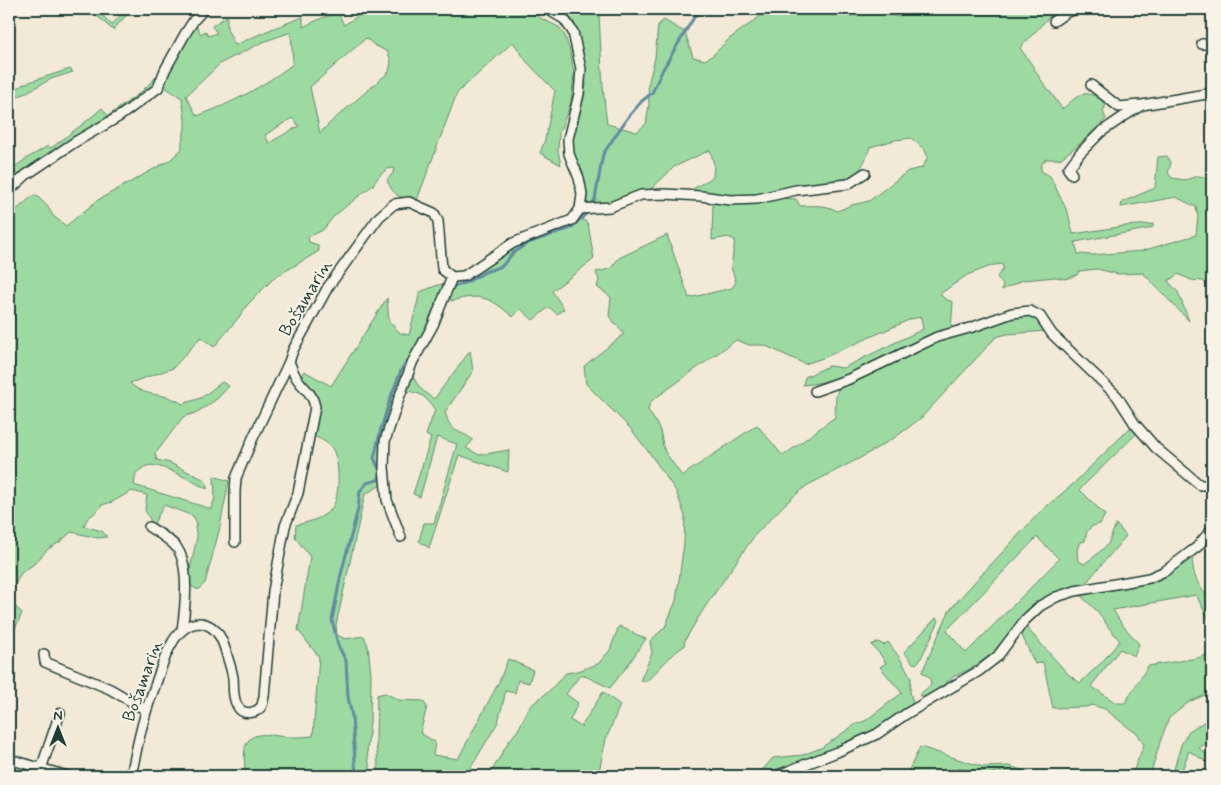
<svg xmlns="http://www.w3.org/2000/svg" width="1221" height="785" font-family="Mynerve,sans-serif">
  <rect width="100%" height="100%" fill="#f2e9d7"/>
  <filter id="ink" filterUnits="userSpaceOnUse"><feTurbulence type="fractalNoise" baseFrequency=".02" numOctaves="2"/><feDisplacementMap in="SourceGraphic" scale="10" xChannelSelector="R" yChannelSelector="G"/><feConvolveMatrix kernelMatrix="1 2 1 2 8 2 1 2 1" color-interpolation-filters="sRGB"/></filter>
  <g filter="url(#ink)">
    <g fill="#9ddaa2" stroke="#5e8c6b" fill-rule="evenodd">
      <polygon points="89,9 96,9 112,25 126,9 132,9 113,30"/>
      <path d="M 205,9 L 215,9 L 207,13 L 194,22 L 201,34 L 205,31 L 208,36 L 217,33 L 212,26 L 227,16 L 227,29 L 235,45 L 274,28 L 303,17 L 303,27 L 322,18 L 338,13 L 344,25 L 358,16 L 352,9 L 530,9 L 530,11 L 542,19 L 559,27 L 565,36 L 570,51 L 574,74 L 571,103 L 559,133 L 558,151 L 561,165 L 540,153 L 545,140 L 555,91 L 527,62 L 513,42 L 457,93 L 417,200 C 400,198 394,197 387,180 L 393,173 L 394,168 L 387,169 L 379,176 L 373,185 L 334,216 L 323,230 L 308,237 L 309,242 L 318,245 L 319,251 L 274,278 L 247,305 L 239,317 L 214,347 L 201,337 L 173,368 L 130,383 C 145,399 166,391 182,404 L 201,398 L 222,382 L 229,386 L 218,398 L 207,406 L 195,413 L 183,417 L 155,454 L 157,460 L 170,463 L 205,480 L 207,486 L 207,489 C 195,483 158,461 147,466 C 143,467 139,471 136,473 L 134,485 L 211,509 L 215,498 L 214,476 L 229,481 L 219,531 L 205,583 L 198,590 L 191,586 L 190,570 L 197,537 L 195,528 L 197,523 L 193,516 L 164,505 L 153,525 L 145,510 L 147,495 L 132,491 L 112,502 L 102,505 L 97,511 L 87,519 L 84,526 L 102,531 L 107,537 L 98,538 L 71,532 L 60,542 L 48,549 L 34,564 L 21,573 L 9,596 L 9,233 L 12,225 L 10,215 L 34,195 L 36,195 L 48,207 L 53,216 L 66,226 L 98,200 L 170,160 L 182,149 C 181,142 183,139 184,133 C 187,122 183,109 182,98 L 166,88 L 165,79 L 183,43 L 191,29 L 193,21 ZM 291,32 L 293,64 C 264,86 231,104 197,116 L 186,96 L 221,63 L 263,42 ZM 366,38 L 374,45 L 388,52 L 391,62 L 389,72 L 331,122 L 320,133 L 310,87 ZM 292,118 L 299,126 L 269,143 L 265,135 Z"/>
      <path d="M 553,9 L 585,10 L 597,9 L 599,14 C 601,51 602,88 607,124 L 637,132 L 646,124 L 649,105 L 648,85 L 655,58 L 658,25 L 664,20 L 679,29 L 685,32 L 693,57 L 705,60 L 713,55 L 729,39 L 758,18 L 765,9 L 882,9 L 885,14 L 896,17 L 918,9 L 1060,9 L 1049,17 L 1020,48 L 1032,65 L 1041,80 L 1054,97 L 1062,109 C 1082,93 1080,89 1106,100 L 1105,107 L 1103,112 L 1106,119 L 1083,141 L 1060,159 L 1046,159 L 1041,165 L 1041,171 L 1050,176 L 1068,213 L 1073,234 L 1125,226 L 1153,224 L 1153,227 L 1147,229 L 1075,242 L 1078,254 L 1093,255 L 1142,251 L 1196,235 L 1198,217 L 1196,207 L 1176,197 L 1121,207 L 1122,202 L 1155,188 L 1158,157 L 1167,156 L 1171,163 L 1168,173 L 1172,178 L 1185,180 L 1198,176 L 1204,177 L 1212,185 L 1212,231 L 1208,238 L 1212,242 L 1212,289 L 1203,281 L 1191,280 L 1178,274 L 1168,281 L 1178,292 L 1189,321 L 1143,273 L 1118,274 L 1097,269 L 1079,271 L 1077,275 L 1065,279 L 1056,277 L 1023,280 L 1002,290 L 1003,285 L 997,277 L 1003,269 L 1002,264 L 994,265 L 967,275 L 940,294 L 945,299 L 953,302 L 951,330 C 944,332 936,333 929,336 C 887,353 850,381 803,385 L 805,377 L 829,366 L 843,368 L 923,329 L 921,317 L 911,319 L 823,358 L 805,364 L 764,345 L 749,345 L 736,340 L 650,402 L 648,410 L 658,426 L 661,434 L 663,446 L 665,452 L 682,476 L 757,425 L 783,456 L 835,417 L 836,397 L 838,389 L 923,346 L 1013,315 C 1033,314 1035,313 1046,331 L 1007,334 L 996,337 L 921,418 L 897,436 L 862,457 L 806,486 L 785,504 L 755,535 L 743,552 L 703,610 L 685,640 L 684,646 L 673,654 L 647,681 L 640,681 L 652,653 L 650,641 L 665,627 L 676,601 L 684,543 L 685,516 L 676,491 L 651,455 L 631,429 L 586,384 L 584,366 L 624,334 L 609,316 L 611,297 L 597,287 L 599,280 L 596,272 L 610,269 L 619,258 L 667,235 L 689,298 L 732,288 L 736,282 L 731,267 L 735,240 L 728,237 L 712,240 L 713,201 L 775,198 L 796,199 L 800,206 C 813,206 826,204 837,211 L 852,205 L 869,201 L 908,171 L 922,168 L 928,157 L 924,149 L 911,138 L 895,140 L 870,147 C 863,167 860,174 839,181 L 757,197 L 727,196 L 704,192 L 686,193 L 713,177 L 714,164 L 710,150 L 674,167 L 651,189 L 595,210 L 586,210 L 570,149 L 575,124 L 583,101 L 586,85 L 582,48 L 573,20 Z"/>
      <polygon points="70,69 73,72 51,79 16,98 14,96 9,96 9,93 21,86 23,84"/>
      <polygon points="159,74 158,79 150,90 9,187 9,171 26,159 48,146 50,148 54,146 88,120 102,108 108,116 141,92"/>
      <path d="M 581,218 L 588,224 L 594,259 L 552,291 L 564,309 L 557,314 L 549,307 L 533,320 L 521,309 L 513,317 C 490,297 481,293 451,301 L 450,297 L 451,283 C 476,280 496,256 517,245 C 528,238 542,237 553,232 C 563,228 572,223 581,218 Z"/>
      <path d="M 447,284 L 444,299 L 448,304 L 437,311 L 383,441 L 383,484 L 365,494 L 336,625 L 337,635 L 345,639 L 364,636 L 368,646 L 371,675 L 370,721 L 367,752 L 371,776 L 249,776 L 245,773 C 245,764 243,754 246,745 C 252,728 276,737 289,737 C 297,737 305,737 313,736 L 319,657 L 298,630 L 310,557 L 295,537 L 296,525 C 309,522 322,519 331,509 C 341,498 340,461 332,448 C 329,443 319,438 313,436 L 318,408 L 317,394 L 301,376 L 304,371 L 331,386 L 387,298 L 389,321 L 400,333 L 409,335 L 420,292 L 438,285 Z"/>
      <path d="M 470,351 L 473,371 L 445,412 C 452,436 456,427 473,440 L 466,448 L 479,455 L 509,450 L 508,472 L 459,455 L 429,548 L 419,541 L 424,523 L 434,523 L 457,444 L 437,437 L 420,497 L 413,494 L 431,438 L 426,435 L 435,410 C 427,398 421,392 406,391 L 412,374 C 418,387 422,391 434,399 Z"/>
      <path d="M 1130,428 L 1138,432 L 1083,486 L 1080,490 L 1105,515 L 1100,524 C 1089,526 1086,530 1085,541 L 1079,543 L 1077,551 L 1078,561 L 1084,564 L 1094,557 L 1108,544 L 1116,524 L 1126,536 L 1091,577 L 1085,585 L 1039,604 L 1018,621 L 992,654 L 972,668 L 953,677 L 927,698 L 919,695 L 931,685 L 930,678 L 922,672 L 946,618 L 950,610 L 969,588 L 1042,510 L 1071,486 ZM 1037,537 L 1059,559 L 966,653 L 947,631 L 947,630 Z"/>
      <path d="M 1192,554 C 1193,579 1197,584 1212,602 L 1212,626 L 1196,595 L 1113,610 L 1121,623 L 1139,644 L 1134,656 L 1120,649 L 1091,686 L 1116,703 L 1125,703 L 1148,666 L 1198,658 L 1212,653 L 1212,692 L 1189,702 L 1169,718 L 1161,739 L 1150,776 L 1134,776 L 1133,772 L 1144,745 L 1138,734 L 1129,728 L 1105,709 L 1092,705 L 1086,707 L 1053,708 L 1043,662 L 1035,664 L 1021,633 L 1025,626 L 1069,675 L 1080,683 L 1102,662 L 1120,641 L 1110,629 L 1098,612 L 1079,594 L 1126,588 L 1152,583 Z"/>
      <polygon points="9,601 22,613 13,633 15,641 9,659"/>
      <polygon points="936,618 939,621 920,660 916,664 913,663 904,652"/>
      <polygon points="619,626 646,639 625,669 610,688 581,674 566,694 578,703 570,720 581,727 603,692 620,705 606,739 598,776 489,776 509,741 518,730 530,706 548,692 566,673 578,671 598,664 610,650"/>
      <polygon points="878,642 884,645 888,642 899,657 911,677 910,692 913,703 872,733 804,760 771,771 763,776 757,776 773,758 803,755 821,748 856,724 865,721 902,693 880,667 886,663 880,654 871,645"/>
      <polygon points="508,659 533,670 529,683 518,680 515,693 505,691 504,699 498,722 470,769 468,776 379,776 376,742 377,695 385,693 399,700 423,701 427,707 420,733 435,742 433,755 458,759 499,682"/>
      <polygon points="1212,717 1212,739 1199,748 1206,754 1212,750 1212,765 1189,751 1180,776 1172,776 1181,745 1189,731"/>
      <polygon points="920,747 983,767 1009,766 1033,774 1032,776 1000,776 1001,771 985,775 959,768 956,776 906,776"/>
    </g>
    <g fill="none" stroke-linecap="round" stroke-linejoin="round">
      <g stroke="#628ba1" stroke-width="3">
        <polyline points="451,288 469,281 485,272 502,266 513,253 528,243 571,228 585,215 595,199 603,154 628,117 642,101 652,93 663,69 699,9"/>
        <polyline points="426,330 433,312"/>
        <polyline points="356,776 352,716 348,697 346,661 338,645 332,620 341,574 358,509 360,491 367,483 378,480 381,473 374,458 381,429 390,399 402,368 410,359"/>
      </g>
      <g stroke="#1f3d34" stroke-width="12">
        <g id="street">
          <polyline points="1054,21 1067,12 1077,9"/>
          <polyline points="1202,44 1212,44"/>
          <polyline points="1091,85 1119,107 1139,105"/>
          <polyline points="1072,174 1068,169 1080,153 1101,132 1123,117 1142,105 1212,93"/>
          <polyline points="9,191 26,175 75,142 120,116 158,88 165,70 185,34 194,20 204,9"/>
          <polyline points="580,209 610,207 641,195 665,194 701,196 730,200 757,199 796,190 848,184 865,173"/>
          <polyline points="815,391 849,379 937,337 973,327 1012,313 1030,311 1040,316 1052,334 1117,396 1135,424 1156,448 1200,485 1208,485 1212,480"/>
          <path d="M 149,527 C 157,532 171,540 177,548 C 190,566 185,610 182,630"/>
          <polyline points="401,537 387,500 384,467 385,441 399,398 413,361 433,325 452,277"/>
          <polyline points="235,542 235,492 236,478 253,438 289,362"/>
          <polyline points="44,654 45,662 110,689 146,710"/>
          <polyline points="9,759 67,776"/>
          <polyline points="41,769 60,713"/>
          <path d="M 131,776 C 136,753 140,729 148,706 C 151,696 155,687 158,677 C 162,666 165,655 171,645 C 176,635 186,623 200,623 C 219,625 224,644 228,659 C 230,665 232,671 233,678 C 234,687 232,698 238,707 C 243,715 255,714 261,707 C 263,704 263,700 264,696 L 273,591 L 285,526 L 298,493 L 315,407 C 312,392 306,391 298,380 C 294,375 292,368 289,362 L 293,350 L 328,287 L 379,217 L 394,204 L 409,202 L 434,213 L 438,221 L 442,269 L 452,277 L 464,276 L 513,243 L 572,220 L 580,209 L 582,194 L 579,178 L 569,154 L 568,139 L 579,94 L 581,69 L 573,32 L 564,19 L 547,9"/>
          <polyline points="777,776 796,768 837,752 877,734 906,714 979,671 997,657 1025,620 1040,606 1056,597 1075,591 1149,578 1165,571 1180,560 1197,547 1212,529"/>
        </g>
      </g>
      <use href="#street" stroke="#f7f3e8" stroke-width="9"/>
    </g>
  </g>
  <g text-anchor="middle" dominant-baseline="central" stroke-width="4" stroke-linejoin="round" paint-order="stroke">
    <g font-size="18" fill="#1f3d34" stroke="#f7f3e8">
      <text transform="translate(306 298) rotate(-59)">Bošamarin</text>
      <text transform="translate(143 681) rotate(-70)">Bošamarin</text>
    </g>
  </g>
  <rect width="1221" height="785" fill="none" stroke="#f7f3e8" stroke-width="30"/>
  <rect x="15" y="15" width="1191" height="755" fill="none" stroke="#1f3d34" stroke-width="2" filter="url(#ink)"/>
  <g transform="translate(58 728)" stroke="#f7f3e8" stroke-width="4" paint-order="stroke">
  <path d="M0-4L9 19L0 12L-9 19Z" fill="#1f3d34"/>
  <text y="-8" font-size="14" font-weight="bold" text-anchor="middle" fill="#1f3d34">N</text>
  </g>
</svg>
